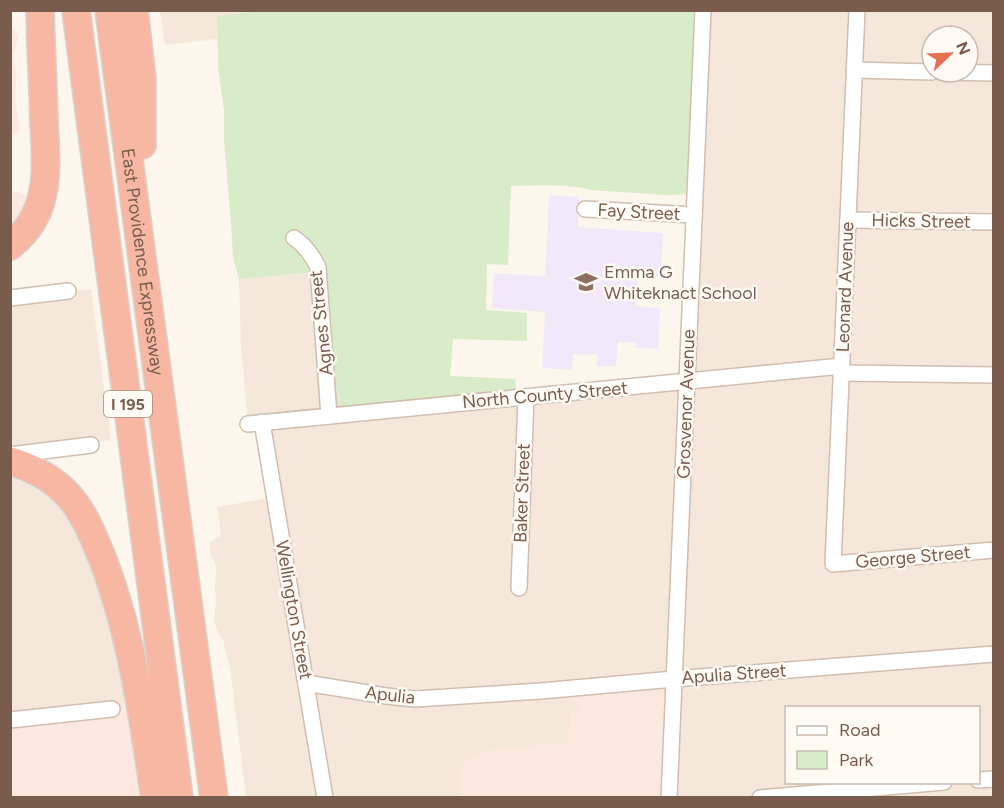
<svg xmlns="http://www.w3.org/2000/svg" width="1004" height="808" font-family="Figtree,sans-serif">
  <rect width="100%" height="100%" fill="#fdf6ec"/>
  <g fill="#f5e8da" fill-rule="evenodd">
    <polygon points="268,10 217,16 217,39 165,45 160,11"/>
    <path d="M 701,11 L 993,11 L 993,797 L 664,797 L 669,679 L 550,699 L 571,699 L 577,701 L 582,708 L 571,712 L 570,730 L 567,745 L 549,746 L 541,745 L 513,749 L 507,747 L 489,752 L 459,790 L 463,797 L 246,797 L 230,668 L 223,640 L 219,634 L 214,622 L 216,600 L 215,590 L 216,566 L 210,553 L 210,542 L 221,536 L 217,507 L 274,497 L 262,423 L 248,424 L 241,347 L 239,279 L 318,272 L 324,415 L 684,381 ZM 932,36 L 968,36 L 968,72 L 932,72 ZM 786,708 L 978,708 L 978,782 L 786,782 Z"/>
    <polygon points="91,289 111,440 11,454 10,299"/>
    <polygon points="11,465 79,518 134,706 11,719"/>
  </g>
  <g fill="#fde8e0">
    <polygon points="11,10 13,20 12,25 18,38 13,59 17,77 15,96 20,130 11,137"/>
    <polygon points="11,192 18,192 25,196 35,207 11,239"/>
    <polygon points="667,678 664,797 463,797 459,790 459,772 463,764 482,751 489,752 508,747 513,749 541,745 549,746 567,745 570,730 571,712 582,707 577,701 572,699 550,699 547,697"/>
    <polygon points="123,702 134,706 144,797 11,797 10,719"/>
  </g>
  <polygon fill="#f3e8fa" points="549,195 579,197 578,227 663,233 661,277 638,276 636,306 660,308 658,349 636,348 636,343 618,342 616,367 597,366 597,355 573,354 572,370 542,368 545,312 492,308 494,273 545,276"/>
  <path fill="#d8ecc9" d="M 268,10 L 701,11 L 695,194 L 668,195 L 590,190 C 565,183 537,186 511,186 L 508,265 L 487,264 L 486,310 L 527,313 L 527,341 L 453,339 L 450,376 L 515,379 L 517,398 L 328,416 L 318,272 L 239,279 L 233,258 L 231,222 L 224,141 L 224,110 L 218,67 L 217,16 Z"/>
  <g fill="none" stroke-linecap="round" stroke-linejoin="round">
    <g stroke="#d1beb0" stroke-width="18">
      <g id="street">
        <polyline points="857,10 833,564 994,550"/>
        <polyline points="854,70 932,72"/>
        <polyline points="940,72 994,73"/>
        <polyline points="585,209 694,215"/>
        <polyline points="848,220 994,222"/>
        <path d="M 294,238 C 305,245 312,255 318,267 L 329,416"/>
        <polyline points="10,298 68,291"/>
        <polyline points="841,373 994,375"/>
        <polyline points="262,422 325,798"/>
        <polyline points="248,424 842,366"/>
        <polyline points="10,455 91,445"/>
        <polyline points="519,588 526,397"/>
        <polyline points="306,683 386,696 415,699 541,691 674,679 994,654"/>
        <polyline points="10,720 112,709"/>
        <polyline points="978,780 994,779"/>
        <polyline points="669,798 703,10"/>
        <polyline points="760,798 944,782"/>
      </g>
    </g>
    <g stroke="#dad1cd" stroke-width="30">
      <g id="highway">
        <polyline points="76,10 179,798"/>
        <path id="s1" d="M 109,10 L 214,798"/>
        <polyline points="134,10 142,80 142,145"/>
        <path d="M 10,246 C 26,233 38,216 42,196 C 48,172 45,146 44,122 C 43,85 41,48 40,10"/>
        <path d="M 10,461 C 33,468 53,478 69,496 C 85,514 94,538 103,560 C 132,636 143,717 155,798"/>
      </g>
    </g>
    <use href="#street" stroke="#fff" stroke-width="15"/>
    <use href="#highway" stroke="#f7b7a3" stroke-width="27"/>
  </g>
  <defs>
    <g id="school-bare" transform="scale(1.8)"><path d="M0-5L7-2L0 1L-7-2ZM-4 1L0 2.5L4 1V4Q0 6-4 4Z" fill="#8d6e63" stroke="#fffaf3" stroke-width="2.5" paint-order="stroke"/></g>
  </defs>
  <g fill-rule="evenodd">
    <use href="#school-bare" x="586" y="282"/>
  </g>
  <g text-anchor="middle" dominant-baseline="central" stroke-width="5" stroke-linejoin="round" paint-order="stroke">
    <rect fill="#fffaf3" stroke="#a28b7f" stroke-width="1.5" x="104" y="391" width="48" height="26" rx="4.5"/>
    <g font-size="16" font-weight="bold" fill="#7a5c4d">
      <text x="128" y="404">I 195</text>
    </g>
    <g font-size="18" fill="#7a5c4d" stroke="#fffaf3">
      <text transform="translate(639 212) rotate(3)">Fay Street</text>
      <text transform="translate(921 221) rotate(1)">Hicks Street</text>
      <text stroke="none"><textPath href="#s1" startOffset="254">East Providence Expressway</textPath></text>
      <text transform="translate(845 287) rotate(-88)">Leonard Avenue</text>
      <text transform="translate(321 323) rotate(-96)">Agnes Street</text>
      <text transform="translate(545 395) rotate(-5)">North County Street</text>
      <text transform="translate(686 404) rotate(-88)">Grosvenor Avenue</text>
      <text transform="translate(522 493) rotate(-88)">Baker Street</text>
      <text transform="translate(913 557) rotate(-5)">George Street</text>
      <text transform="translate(294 610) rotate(80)">Wellington Street</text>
      <text transform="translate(734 674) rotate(-4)">Apulia Street</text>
      <text transform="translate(390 695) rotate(6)">Apulia</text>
    </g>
    <g font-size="18" fill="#785e54" stroke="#fffaf3" text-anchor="start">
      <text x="604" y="272">Emma G<tspan x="604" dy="21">Whiteknact School</tspan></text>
    </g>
  </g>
  <rect width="1004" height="808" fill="none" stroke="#7a5c4d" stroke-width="24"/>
  <rect x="785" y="706" width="195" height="78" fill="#fffaf3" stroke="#cabbb1" stroke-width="1.5"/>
  <rect x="797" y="726" width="30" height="9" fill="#ffffff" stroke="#cabbb1" stroke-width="1.5"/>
  <text x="839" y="736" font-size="18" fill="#7a5c4d">Road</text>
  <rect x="797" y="751" width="30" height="18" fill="#d8ecc9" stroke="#cabbb1" stroke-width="1.5"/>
  <text x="839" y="766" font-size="18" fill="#7a5c4d">Park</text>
  <g transform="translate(950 54) rotate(67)"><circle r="28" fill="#fffaf3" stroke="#cabbb1" stroke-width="1.5"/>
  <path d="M0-4.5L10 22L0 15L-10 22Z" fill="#e76f51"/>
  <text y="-9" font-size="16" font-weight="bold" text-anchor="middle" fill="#7a5c4d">N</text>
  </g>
</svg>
